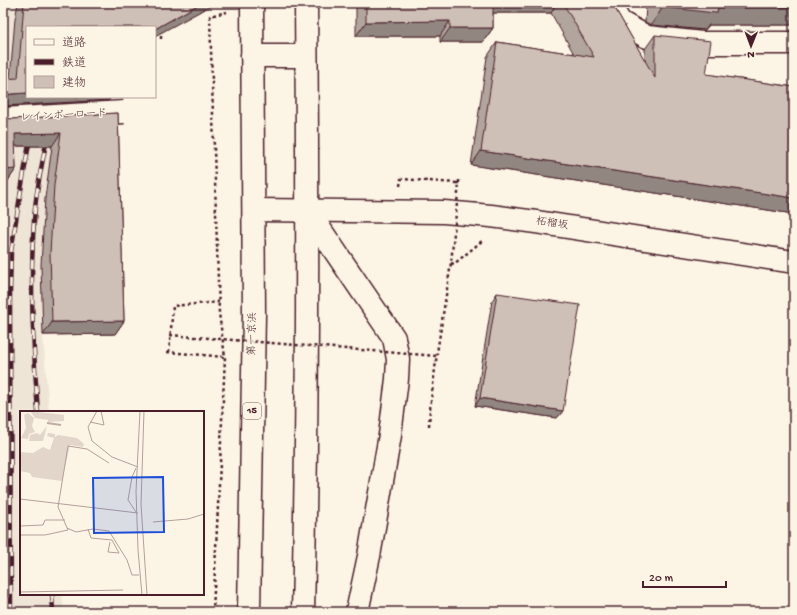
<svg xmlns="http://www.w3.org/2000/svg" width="797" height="615" font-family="'Gochi Hand','Klee One',sans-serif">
  <rect width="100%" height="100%" fill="#fcf5e5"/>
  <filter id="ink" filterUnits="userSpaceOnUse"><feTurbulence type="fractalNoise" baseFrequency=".025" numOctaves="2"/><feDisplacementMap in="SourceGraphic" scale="8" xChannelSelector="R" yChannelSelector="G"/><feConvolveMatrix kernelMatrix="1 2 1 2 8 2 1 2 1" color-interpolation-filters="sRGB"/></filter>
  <g filter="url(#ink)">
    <polygon fill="#eee5d7" points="3,3 212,3 212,5 155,36 155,27 27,27 27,97 109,97 115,334 43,335 49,412 21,412 21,594 62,594 64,612 3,612"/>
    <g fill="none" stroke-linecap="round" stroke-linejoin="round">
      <g stroke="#4a1f2b" stroke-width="25">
        <g id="minor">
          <polyline points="609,3 620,22 647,37 702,43 794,43"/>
          <polyline points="254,210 444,212 491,216 536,222 794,262"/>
          <polyline points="307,210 394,338 398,359 397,379 390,435 369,556 357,612"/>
        </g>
      </g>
      <g stroke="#4a1f2b" stroke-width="25">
        <g id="highway">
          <polyline points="252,56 306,56"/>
          <polyline points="249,612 254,314 252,3"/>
          <path d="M 303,612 C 308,409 308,206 306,3"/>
        </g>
      </g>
      <g stroke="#4a1f2b" stroke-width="2.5" stroke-dasharray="3 3" stroke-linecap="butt">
        <polyline points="161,30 161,42"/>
        <polyline points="459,183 459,180"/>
        <polyline points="400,186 401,179 456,183"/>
        <polyline points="451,263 454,264 482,241"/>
        <polyline points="167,352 225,357"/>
        <polyline points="169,352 173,306 219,302"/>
        <polyline points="429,426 430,409"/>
        <polyline points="213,612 225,357 219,313 210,16 227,12"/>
      </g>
      <use href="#minor" stroke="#fcf5e5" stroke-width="22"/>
      <use href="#highway" stroke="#fcf5e5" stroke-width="22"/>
      <g stroke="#4a1f2b" stroke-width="4.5">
        <g id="rail">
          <path d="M 38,412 C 33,344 29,276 35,208 C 39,170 49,134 55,97"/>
          <polyline points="52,594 53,612"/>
          <polyline points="11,612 10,294 11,252 19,202 37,97"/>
        </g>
      </g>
      <use href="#rail" stroke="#fcf5e5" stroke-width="3" stroke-dasharray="9" stroke-linecap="butt"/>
      <g stroke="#4a1f2b" stroke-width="25" stroke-linecap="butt">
        <polyline id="minor-bridge" points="3,119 124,112"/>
      </g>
      <g stroke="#4a1f2b" stroke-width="2.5" stroke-dasharray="3 3" stroke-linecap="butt">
        <polyline points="170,335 436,356"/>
        <polyline points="430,409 437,353 451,263 459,183 456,183"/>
      </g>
      <use href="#minor-bridge" stroke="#fcf5e5" stroke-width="22"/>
    </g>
    <g fill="#b2a59d" stroke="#4a1f2b">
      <polygon points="18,3 213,3 212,5 27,97 111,97 109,100 3,106 3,79 10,79 15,19"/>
      <polygon points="356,3 612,3 645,61 645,49 655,35 706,74 794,87 794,214 471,165 487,57 497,42 574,54 551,13 493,13 493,28 483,42 440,42 440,36 356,36"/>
      <polygon points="646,3 794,3 794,25 709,25 705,30 651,25 645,22"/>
      <polygon points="118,113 124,321 115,334 43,335 41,265 45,198 52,146 15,146 16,169 7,182 3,182 3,115 6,118 12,119"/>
      <polygon points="497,293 563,411 557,418 475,406 492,301"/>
    </g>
    <g fill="#918680" stroke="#4a1f2b">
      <polygon points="201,3 213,3 212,5 155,36 155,29"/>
      <polygon points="490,3 557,3 551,13 483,13"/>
      <polygon points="663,7 794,7 794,25 709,25 705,30 651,25"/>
      <polygon points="450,21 440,36 356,36 366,22"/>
      <polygon points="450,28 493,28 483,42 440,42"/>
      <polygon points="27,93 27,97 111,97 109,100 3,106 3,98 4,96 11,94"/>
      <polygon points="61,133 52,146 6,146 15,134"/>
      <polygon points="481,151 794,198 794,214 471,165"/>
      <polygon points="16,169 7,182 3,182 3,170"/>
      <polygon points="124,321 115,334 43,335 52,322"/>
      <polygon points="480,398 563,411 557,418 475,406"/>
    </g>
    <g fill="#cfc0b7" stroke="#4a1f2b">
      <polygon points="24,3 201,3 155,29 155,27 27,27 27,93 11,94 4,96 3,98 3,79 18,78"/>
      <polygon points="366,3 493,3 493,28 450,28 450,21 366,22"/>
      <polygon points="563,3 612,3 655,78 655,35 711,41 706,74 794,87 794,198 481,151 497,42 594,57"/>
      <polygon points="658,3 794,3 794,7 718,7 717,13 715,13 663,7 658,4"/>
      <polygon points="118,113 124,321 52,322 50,253 54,185 61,133 15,134 16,169 3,170 3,115 6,118 12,119"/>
      <polygon points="497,293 580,305 563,411 480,398"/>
    </g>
  </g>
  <g text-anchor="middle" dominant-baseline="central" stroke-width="3" stroke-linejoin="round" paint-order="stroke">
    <rect fill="#fcf5e5" stroke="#7f5f63" stroke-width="1" x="243" y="403" width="18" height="16" rx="3"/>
    <g font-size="10" font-weight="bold" fill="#4a1f2b">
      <text x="252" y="411">15</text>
    </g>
    <g font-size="11" fill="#4a1f2b" stroke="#fcf5e5">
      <text transform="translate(64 116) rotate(-3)">レインボーロード</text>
      <text transform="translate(552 224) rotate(9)">柘榴坂</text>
      <text transform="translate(253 334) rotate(-89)">第一京浜</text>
    </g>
  </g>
  <g transform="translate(20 411)">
    <rect width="184" height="184" fill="#fcf5e5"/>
    <path d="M 10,0 L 44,4 L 44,10 L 28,11 L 28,9 L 15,7 ZM 8,2 L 14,7 L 12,15 L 15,21 L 9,23 L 8,28 L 1,27 L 6,17 L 4,4 ZM 27,15 L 23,30 L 9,30 L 10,24 L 17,22 L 20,24 ZM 28,22 L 35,23 L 35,26 L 38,24 L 57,27 L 64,33 L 63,36 L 50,34 L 42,70 L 12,66 L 10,62 L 0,60 L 0,41 L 13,42 L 23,36 L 30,39 L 34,27 L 27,25 Z" fill="#e2d5ca"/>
    <path fill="none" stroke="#c0aca5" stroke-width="2" d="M 27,12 L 41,14"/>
    <path fill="none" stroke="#b59f9b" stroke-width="1" d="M 77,0 L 68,16 L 72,30 L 92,46 L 118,56M 120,0 L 116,80 L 118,139 L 122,184M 124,0 L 121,93 L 127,184M 70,11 L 84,14 L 81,0M 116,57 L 112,66 L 108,89 L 116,101M 0,88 L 118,102M 133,111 L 168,108 L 184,103M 0,115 L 23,114 L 25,109 L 45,109M 47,117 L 56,121 L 73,118 L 89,120 L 107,149 L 112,164 L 119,164M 68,118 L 71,127 L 92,129 L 99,142M 0,124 L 25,124 L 48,119 L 38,96 L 48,35 L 67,38 L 89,52M 90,131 L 88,141 L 99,142M 0,181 L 103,179"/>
    <path fill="#1d4ed8" fill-opacity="0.15" stroke="#1d4ed8" stroke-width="2" d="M 143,66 L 144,121 L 74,122 L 73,67 Z"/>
    <rect width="184" height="184" fill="none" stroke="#4a1f2b" stroke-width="2"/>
  </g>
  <rect width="797" height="615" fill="none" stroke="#fcf5e5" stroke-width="16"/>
  <rect x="8" y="8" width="781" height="599" fill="none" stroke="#4a1f2b" stroke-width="1.5" filter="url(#ink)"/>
  <rect x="26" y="26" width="130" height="72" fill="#fcf5e5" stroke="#b59f9b"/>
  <rect x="34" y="39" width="20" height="6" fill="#fcf5e5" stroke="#b59f9b"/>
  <text x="62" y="46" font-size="12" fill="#4a1f2b">道路</text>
  <rect x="34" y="59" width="20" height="6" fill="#4a1f2b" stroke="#b59f9b"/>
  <text x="62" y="66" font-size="12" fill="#4a1f2b">鉄道</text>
  <rect x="34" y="76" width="20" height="12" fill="#cfc0b7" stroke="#b59f9b"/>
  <text x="62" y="86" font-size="12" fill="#4a1f2b">建物</text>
  <g transform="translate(751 46) rotate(181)" stroke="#fcf5e5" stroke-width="3" paint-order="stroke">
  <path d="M0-3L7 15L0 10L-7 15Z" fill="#4a1f2b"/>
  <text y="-6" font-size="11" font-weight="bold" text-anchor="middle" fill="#4a1f2b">N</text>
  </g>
  <path d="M643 581v6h83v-6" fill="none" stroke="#4a1f2b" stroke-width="2"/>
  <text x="649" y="581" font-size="12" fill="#4a1f2b" stroke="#fcf5e5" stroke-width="3" paint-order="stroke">20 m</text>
</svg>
